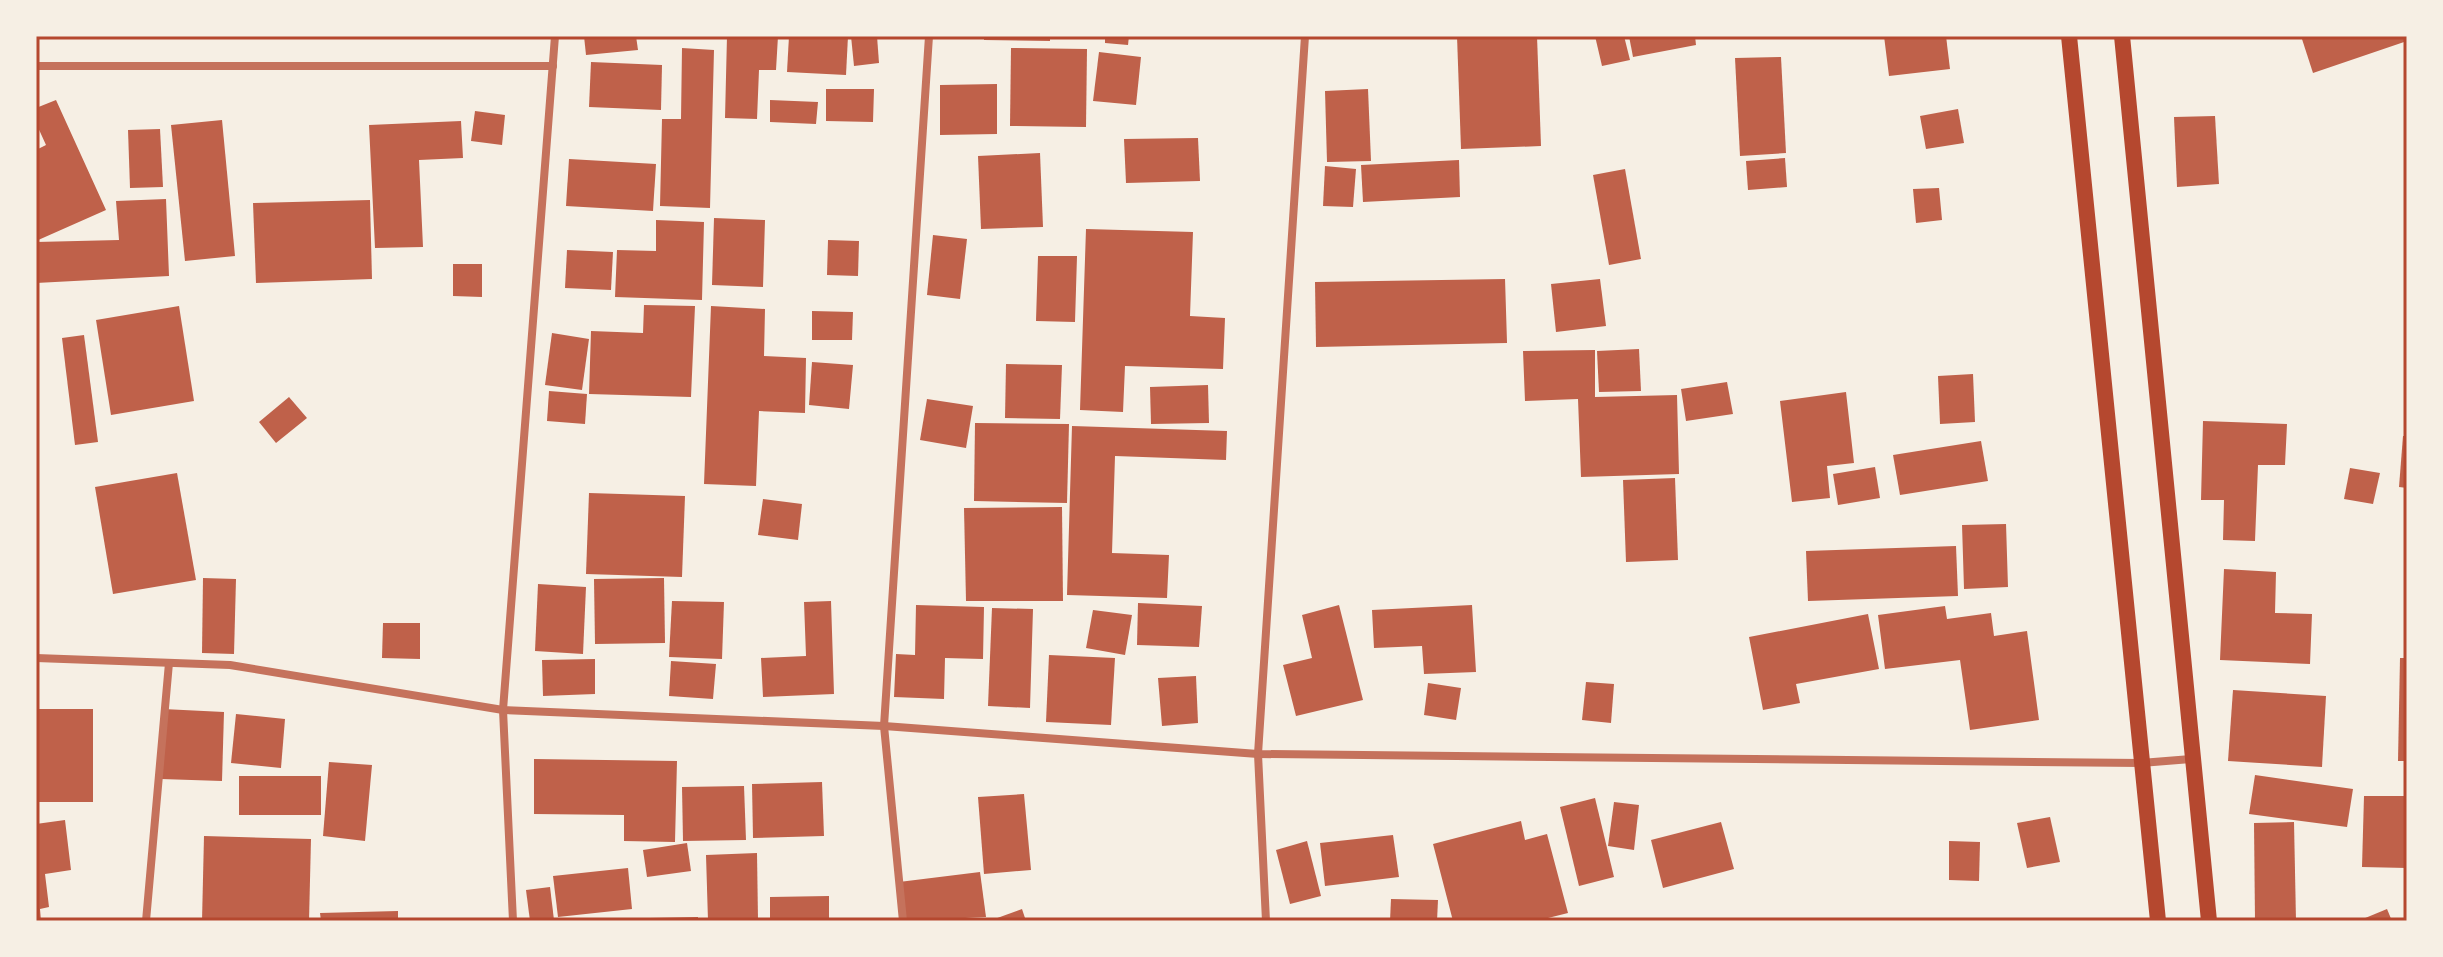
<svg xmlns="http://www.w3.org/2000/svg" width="2443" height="957" font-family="'Varela Round',sans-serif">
  <rect width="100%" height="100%" fill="#f6efe4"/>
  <g fill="#bf614a">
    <polygon points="584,36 636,36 638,50 586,55"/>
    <polygon points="727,36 778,36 776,70 759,70 757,119 725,118"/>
    <polygon points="789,36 848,36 846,75 787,72"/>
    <polygon points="851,36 877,36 879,63 854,66"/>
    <polygon points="984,36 1050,36 1050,41 984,40"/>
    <polygon points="1105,36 1129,36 1128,45 1105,43"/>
    <polygon points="1457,36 1537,36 1541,146 1461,149"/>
    <polygon points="1595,36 1624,36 1630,60 1602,66"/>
    <polygon points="1629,36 1695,36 1696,45 1633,57"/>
    <polygon points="1884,36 1946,36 1950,69 1889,76"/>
    <polygon points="2301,36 2407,36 2407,41 2313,73"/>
    <polygon points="682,48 714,50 710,208 660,206 662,119 681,119"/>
    <polygon points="1011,48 1087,49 1086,127 1010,126"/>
    <polygon points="1099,52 1141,57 1136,105 1093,101"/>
    <polygon points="1781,57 1786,153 1740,156 1735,58"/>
    <polygon points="591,62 662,65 661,110 589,107"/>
    <polygon points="997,84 997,134 940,135 940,85"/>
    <polygon points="826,89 874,89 873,122 826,121"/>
    <polygon points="1368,89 1371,161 1327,162 1325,91"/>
    <polygon points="56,100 106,210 36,241 36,150 46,145 36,123 36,108"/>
    <polygon points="770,100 818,102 816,124 770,122"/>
    <polygon points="1958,109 1964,143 1926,149 1920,116"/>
    <polygon points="475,111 505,115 502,145 471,141"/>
    <polygon points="2215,116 2219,184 2177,187 2174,117"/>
    <polygon points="222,120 235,256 185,261 171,125"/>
    <polygon points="461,121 463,158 419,160 423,247 375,248 369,125"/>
    <polygon points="160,129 163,187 130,188 128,130"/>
    <polygon points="1198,138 1200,181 1126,183 1124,139"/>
    <polygon points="1040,153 1043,227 981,229 978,156"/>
    <polygon points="1785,158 1787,187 1748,190 1746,161"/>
    <polygon points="569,159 656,164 653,211 566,206"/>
    <polygon points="1459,160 1460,197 1363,202 1361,165"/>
    <polygon points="1325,166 1356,169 1353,207 1323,206"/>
    <polygon points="1625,169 1641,259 1609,265 1593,175"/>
    <polygon points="1939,188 1942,220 1916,223 1913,189"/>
    <polygon points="166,199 169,276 36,283 36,242 119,240 116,201"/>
    <polygon points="370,200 372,279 256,283 253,203"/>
    <polygon points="714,218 765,220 763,287 712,285"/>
    <polygon points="656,220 704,222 702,300 615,297 617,250 656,251"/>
    <polygon points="1086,229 1193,232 1190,316 1225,318 1223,369 1125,366 1123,412 1080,410"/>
    <polygon points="933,235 967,239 960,299 927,295"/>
    <polygon points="828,240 859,241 858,276 827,275"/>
    <polygon points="567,250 613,252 611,290 565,288"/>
    <polygon points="1038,256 1077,256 1075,322 1036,321"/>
    <polygon points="453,264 482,264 482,297 453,296"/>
    <polygon points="1505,279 1507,343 1316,347 1315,282"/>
    <polygon points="1600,279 1606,326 1556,332 1551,284"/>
    <polygon points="644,305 695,306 691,397 589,394 591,331 643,333"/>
    <polygon points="179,306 194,401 111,415 96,320"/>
    <polygon points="711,306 765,309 764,356 806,358 805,413 759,411 756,486 704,484"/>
    <polygon points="812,311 853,312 852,340 812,340"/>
    <polygon points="552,333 589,339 582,390 545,385"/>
    <polygon points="84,335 98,442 75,445 62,338"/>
    <polygon points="1639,349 1641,391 1599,392 1597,351"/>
    <polygon points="1595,350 1595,397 1677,395 1679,474 1581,477 1578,399 1525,401 1523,351"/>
    <polygon points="812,362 853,365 849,409 809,405"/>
    <polygon points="1006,364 1062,365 1060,419 1005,418"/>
    <polygon points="1973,374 1975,422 1940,424 1938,376"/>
    <polygon points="1727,382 1733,414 1686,421 1681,389"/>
    <polygon points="1208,385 1209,423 1151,424 1150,387"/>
    <polygon points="549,391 587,394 585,424 547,421"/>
    <polygon points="1846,392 1854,463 1827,466 1830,498 1792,502 1780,401"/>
    <polygon points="289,397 307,418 276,443 259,422"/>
    <polygon points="927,399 973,406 966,448 920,440"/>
    <polygon points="2203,421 2287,424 2285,465 2258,465 2255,541 2223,540 2224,500 2201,500"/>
    <polygon points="975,423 1069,424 1067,503 974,501"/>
    <polygon points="1072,426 1227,431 1226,460 1115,456 1112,553 1169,555 1167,598 1067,595"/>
    <polygon points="2403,436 2407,436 2407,488 2399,487"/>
    <polygon points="1981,441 1988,481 1900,495 1893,455"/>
    <polygon points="1875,467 1880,498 1838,505 1833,474"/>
    <polygon points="2350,468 2380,473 2373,504 2344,499"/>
    <polygon points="177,473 196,580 113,594 95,487"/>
    <polygon points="1675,478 1678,560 1626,562 1623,480"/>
    <polygon points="589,493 685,496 682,577 586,574"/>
    <polygon points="763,499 802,504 798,540 758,535"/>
    <polygon points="1062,507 1063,601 966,601 964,508"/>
    <polygon points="2006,524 2008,587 1964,589 1962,525"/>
    <polygon points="1956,546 1958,596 1808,601 1806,551"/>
    <polygon points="2224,569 2276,572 2275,613 2312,614 2310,664 2220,660"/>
    <polygon points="203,578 236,579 234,654 202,653"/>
    <polygon points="664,578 665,643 595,644 594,579"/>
    <polygon points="538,584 586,587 583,654 535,651"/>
    <polygon points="672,601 724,602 722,659 669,657"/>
    <polygon points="831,601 834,694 763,697 761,658 806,656 804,602"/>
    <polygon points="1138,603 1202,606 1199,647 1137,645"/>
    <polygon points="916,605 984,607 983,659 945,658 944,699 894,697 896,654 915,655"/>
    <polygon points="1339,605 1363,700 1296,716 1283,665 1312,658 1302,615"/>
    <polygon points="1472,605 1476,672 1424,674 1422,646 1374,648 1372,610"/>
    <polygon points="1945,606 1947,619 1991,613 1994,636 2027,631 2039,720 1970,730 1960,660 1885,669 1878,615"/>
    <polygon points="992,608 1033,609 1030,708 988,706"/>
    <polygon points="1093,610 1132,615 1125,655 1086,648"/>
    <polygon points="1868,614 1879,669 1796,684 1800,703 1763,710 1749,637"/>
    <polygon points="383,623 420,623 420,659 382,658"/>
    <polygon points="1049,655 1115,658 1111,725 1046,722"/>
    <polygon points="2400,658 2407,658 2407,761 2398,761"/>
    <polygon points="595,659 595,694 543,696 542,660"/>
    <polygon points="671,661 716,664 713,699 669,696"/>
    <polygon points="1196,676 1198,723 1162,726 1158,678"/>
    <polygon points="1586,682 1614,684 1611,723 1582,720"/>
    <polygon points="1428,683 1461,688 1456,720 1424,715"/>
    <polygon points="2233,690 2326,696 2322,767 2228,761"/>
    <rect x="36" y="709" width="57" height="93"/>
    <polygon points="163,709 224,712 222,781 161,779"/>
    <polygon points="236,714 285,719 281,768 231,763"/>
    <polygon points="534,759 677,761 675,842 624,841 624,815 534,814"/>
    <polygon points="329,762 372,765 365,841 323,836"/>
    <polygon points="2255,775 2353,789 2347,827 2249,814"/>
    <rect x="239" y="776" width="82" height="39"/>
    <polygon points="822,782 824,836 753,838 752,784"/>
    <polygon points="744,786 746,840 683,841 682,787"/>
    <polygon points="1024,794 1031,870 984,874 978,797"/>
    <polygon points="2364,796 2407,796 2407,868 2362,867"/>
    <polygon points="1595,798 1614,877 1579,886 1560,807"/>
    <polygon points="1614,802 1639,805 1634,850 1608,846"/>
    <polygon points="2050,817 2060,862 2027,868 2017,823"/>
    <polygon points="65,820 71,870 45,874 49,907 40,909 41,921 36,921 36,824"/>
    <polygon points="1521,821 1525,840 1547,834 1568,913 1536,921 1453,921 1433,844"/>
    <polygon points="1721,822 1734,869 1663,888 1651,840"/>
    <polygon points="2294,822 2296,921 2255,921 2254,823"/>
    <polygon points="1393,835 1399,877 1325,886 1320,843"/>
    <polygon points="204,836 311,839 309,921 202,921"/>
    <polygon points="1307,841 1321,896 1290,904 1276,850"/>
    <polygon points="1949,841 1980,842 1979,881 1949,880"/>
    <polygon points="687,843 691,871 647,877 643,850"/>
    <polygon points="757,853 758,920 708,921 706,855"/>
    <polygon points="628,868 632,909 558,917 553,876"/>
    <polygon points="980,872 986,917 903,921 899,882"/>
    <polygon points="550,887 554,920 530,921 526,890"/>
    <polygon points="829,896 829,921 770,921 770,897"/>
    <polygon points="1391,899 1438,900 1437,921 1390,921"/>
    <polygon points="1022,909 1026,921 989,921"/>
    <polygon points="2387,909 2392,921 2358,921"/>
    <polygon points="398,911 398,921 321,921 320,913"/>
    <polygon points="698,917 698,921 650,921 650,918"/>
  </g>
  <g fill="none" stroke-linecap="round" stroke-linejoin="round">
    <g stroke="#c5725c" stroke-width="8">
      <polyline points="36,66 553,66"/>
      <polyline points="36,658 230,665 503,710 884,726 1258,754 2141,763 2191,759"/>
      <polyline points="146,921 169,663"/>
      <polyline points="513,921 503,710 555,36"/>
      <polyline points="903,921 884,726 929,36"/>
      <polyline points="1266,921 1258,754 1305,36"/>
    </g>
    <g stroke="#b5482f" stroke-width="16">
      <polyline points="2069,36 2158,921"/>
      <polyline points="2122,36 2209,921"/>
    </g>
  </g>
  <rect width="2443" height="957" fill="none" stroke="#f6efe4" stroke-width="76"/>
  <rect x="38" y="38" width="2367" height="881" fill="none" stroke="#b5482f" stroke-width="3"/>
</svg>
